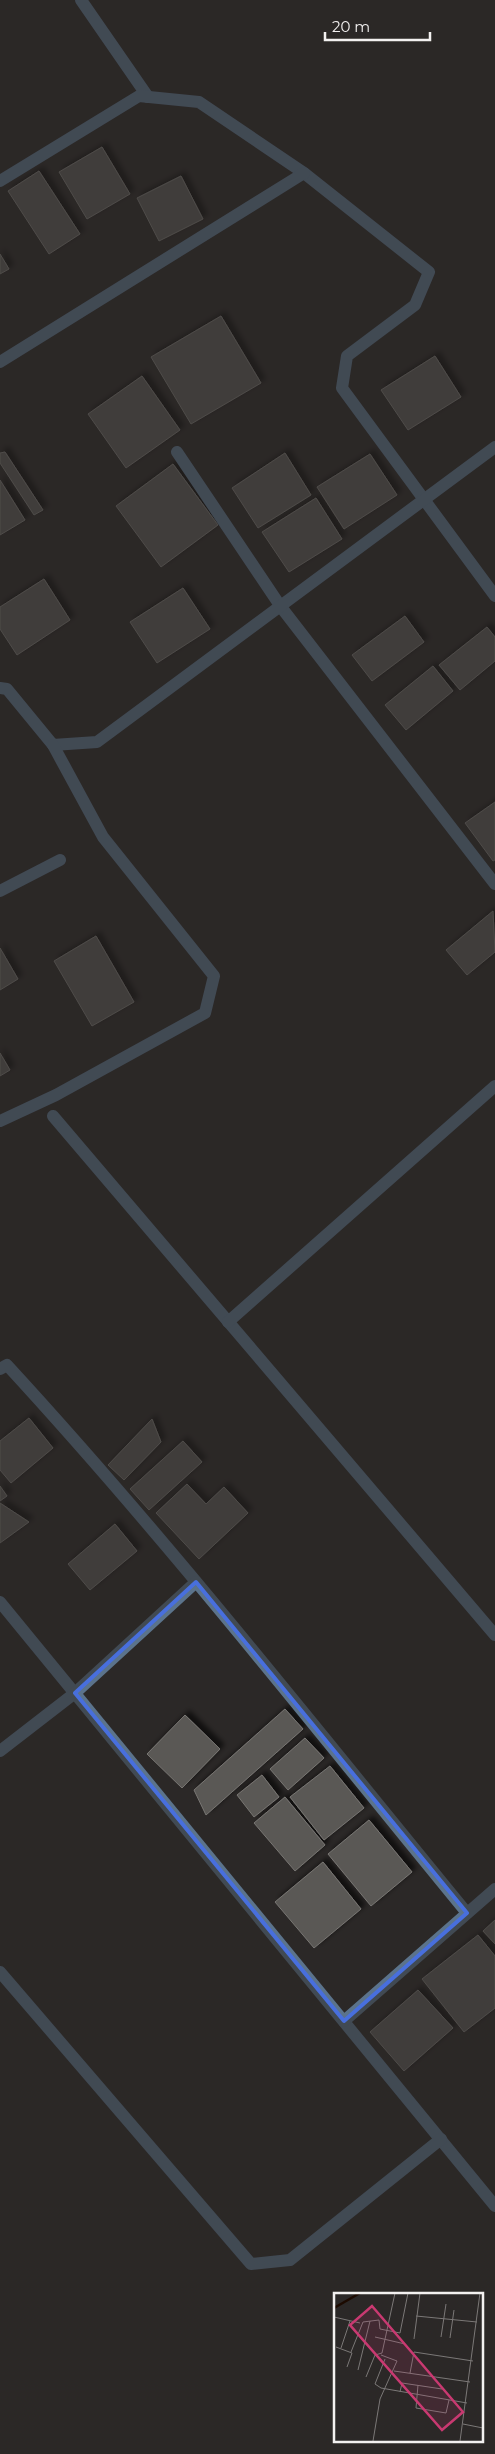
<svg xmlns="http://www.w3.org/2000/svg" width="495" height="2454" font-family="Montserrat,sans-serif">
  <defs>
    <filter id="shadow"><feDropShadow dx="4.5" dy="-4.5" stdDeviation="2.5" flood-color="#0009"/></filter>
  </defs>
  <rect width="100%" height="100%" fill="#2b2827"/>
  <g fill="#5a5855" stroke="#787673" filter="url(#shadow)">
    <polygon points="102,147 130,194 87,219 59,172"/>
    <polygon points="39,171 80,234 49,254 8,191"/>
    <polygon points="181,176 203,219 159,241 137,198"/>
    <polygon points="0,254 9,269 0,274"/>
    <polygon points="221,316 261,383 191,424 151,357"/>
    <polygon points="435,356 461,397 408,430 381,390"/>
    <polygon points="142,376 180,430 126,468 88,414"/>
    <polygon points="5,452 43,510 34,515 0,463 0,453"/>
    <polygon points="285,453 311,495 258,528 232,488"/>
    <polygon points="370,454 397,495 344,529 317,487"/>
    <polygon points="173,464 218,525 161,567 116,506"/>
    <polygon points="0,480 25,520 0,535"/>
    <polygon points="316,498 342,539 289,572 262,532"/>
    <polygon points="44,579 70,620 17,655 0,629 0,607"/>
    <polygon points="183,588 210,629 157,663 130,622"/>
    <polygon points="405,616 424,642 372,681 352,655"/>
    <polygon points="487,627 495,637 495,661 460,690 439,665"/>
    <polygon points="433,666 453,691 406,730 385,705"/>
    <polygon points="495,802 495,860 493,861 465,823"/>
    <polygon points="493,911 495,952 467,975 446,950"/>
    <polygon points="96,936 134,1002 92,1026 54,961"/>
    <polygon points="0,948 18,979 0,990"/>
    <polygon points="0,1053 10,1070 0,1076"/>
    <polygon points="29,1418 53,1448 11,1483 0,1470 0,1441"/>
    <polygon points="152,1419 161,1442 124,1480 108,1465"/>
    <polygon points="183,1441 202,1462 149,1510 130,1489"/>
    <polygon points="187,1484 206,1504 224,1487 248,1513 199,1559 156,1513"/>
    <polygon points="0,1486 7,1496 0,1501"/>
    <polygon points="0,1503 29,1522 0,1543"/>
    <polygon points="115,1524 137,1551 90,1590 68,1564"/>
    <polygon points="285,1709 303,1729 206,1815 194,1790"/>
    <polygon points="185,1715 220,1749 182,1788 147,1754"/>
    <polygon points="305,1738 324,1758 288,1790 270,1769"/>
    <polygon points="330,1766 364,1808 324,1840 290,1797"/>
    <polygon points="262,1775 279,1797 254,1817 237,1795"/>
    <polygon points="285,1797 325,1845 295,1871 254,1823"/>
    <polygon points="369,1820 412,1872 371,1906 328,1854"/>
    <polygon points="323,1862 361,1909 314,1948 275,1902"/>
    <polygon points="495,1920 495,1944 483,1931"/>
    <polygon points="478,1935 495,1956 495,2008 464,2032 422,1979"/>
    <polygon points="418,1990 453,2028 404,2071 370,2032"/>
  </g>
  <g fill="none" stroke-linecap="round" stroke-linejoin="round">
    <g stroke="#5b738b" stroke-width="12">
      <polyline points="81,0 148,97"/>
      <polyline points="0,181 139,96 199,102 304,173 429,272 415,305 347,356 342,388 495,596"/>
      <polyline points="0,362 304,173"/>
      <polyline points="177,452 281,607 495,884"/>
      <polyline points="0,688 7,689 53,745 97,742 495,447"/>
      <polyline points="0,891 60,860"/>
      <polyline points="53,1116 495,1635"/>
      <polyline points="0,1121 56,1095 205,1013 214,976 103,837 53,745"/>
      <polyline points="228,1322 495,1086"/>
      <path d="M 0,1369 L 7,1365 C 169,1541 316,1729 467,1913"/>
      <polyline points="0,1602 495,2206"/>
      <polyline points="0,1751 75,1693 196,1582"/>
      <polyline points="0,1972 251,2264 290,2260 441,2139"/>
      <polyline points="344,2021 495,1889"/>
    </g>
  </g>
  <path d="M0 0H495V2454H0ZM 196,1582 L 467,1913 L 344,2021 L 75,1693 Z" fill="#2b2827" fill-opacity=".55" fill-rule="evenodd"/>
  <path fill="none" stroke="#486fdd" stroke-width="4" stroke-linejoin="round" d="M 196,1582 L 467,1913 L 344,2021 L 75,1693 Z"/>
  <g transform="translate(334 2293)">
    <rect width="149" height="149" fill="#2b2827"/>
    <path fill="none" stroke="#1c0a00" stroke-width="2.5" d="M 0,15 L 26,0"/>
    <path fill="none" stroke="#7b7877" stroke-width="1" d="M 82,23 L 143,29M 0,24 L 26,30M 41,44 L 71,51M 107,44 L 112,11M 116,45 L 120,17M 80,46 L 86,0M 2,54 L 18,60 L 13,74M 7,55 L 16,28M 17,59 L 29,29 L 45,27 L 46,36 L 66,40 L 74,0M 51,66 L 41,91 L 47,95 L 133,110M 24,77 L 36,28M 60,78 L 136,89M 76,80 L 80,59 L 139,68M 32,84 L 41,62 L 48,60 L 61,0M 84,92 L 82,115 L 112,120 L 115,107M 66,99 L 68,90 L 108,96M 129,131 L 149,135M 39,148 L 46,106 L 63,68 L 47,62M 126,148 L 146,0"/>
    <path fill="#c93971" fill-opacity="0.15" stroke="#c93971" stroke-width="2.5" d="M 38,13 L 129,119 L 108,137 L 16,32 Z"/>
    <rect width="149" height="149" fill="none" stroke="#f3f1f0" stroke-width="2.5"/>
  </g>
  <path d="M325 32v8h105v-8" fill="none" stroke="#f3f1f0" stroke-width="2.5"/>
  <text x="332" y="32" font-size="15" fill="#f3f1f0" stroke="#2b2827" stroke-width="4" paint-order="stroke">20 m</text>
</svg>
